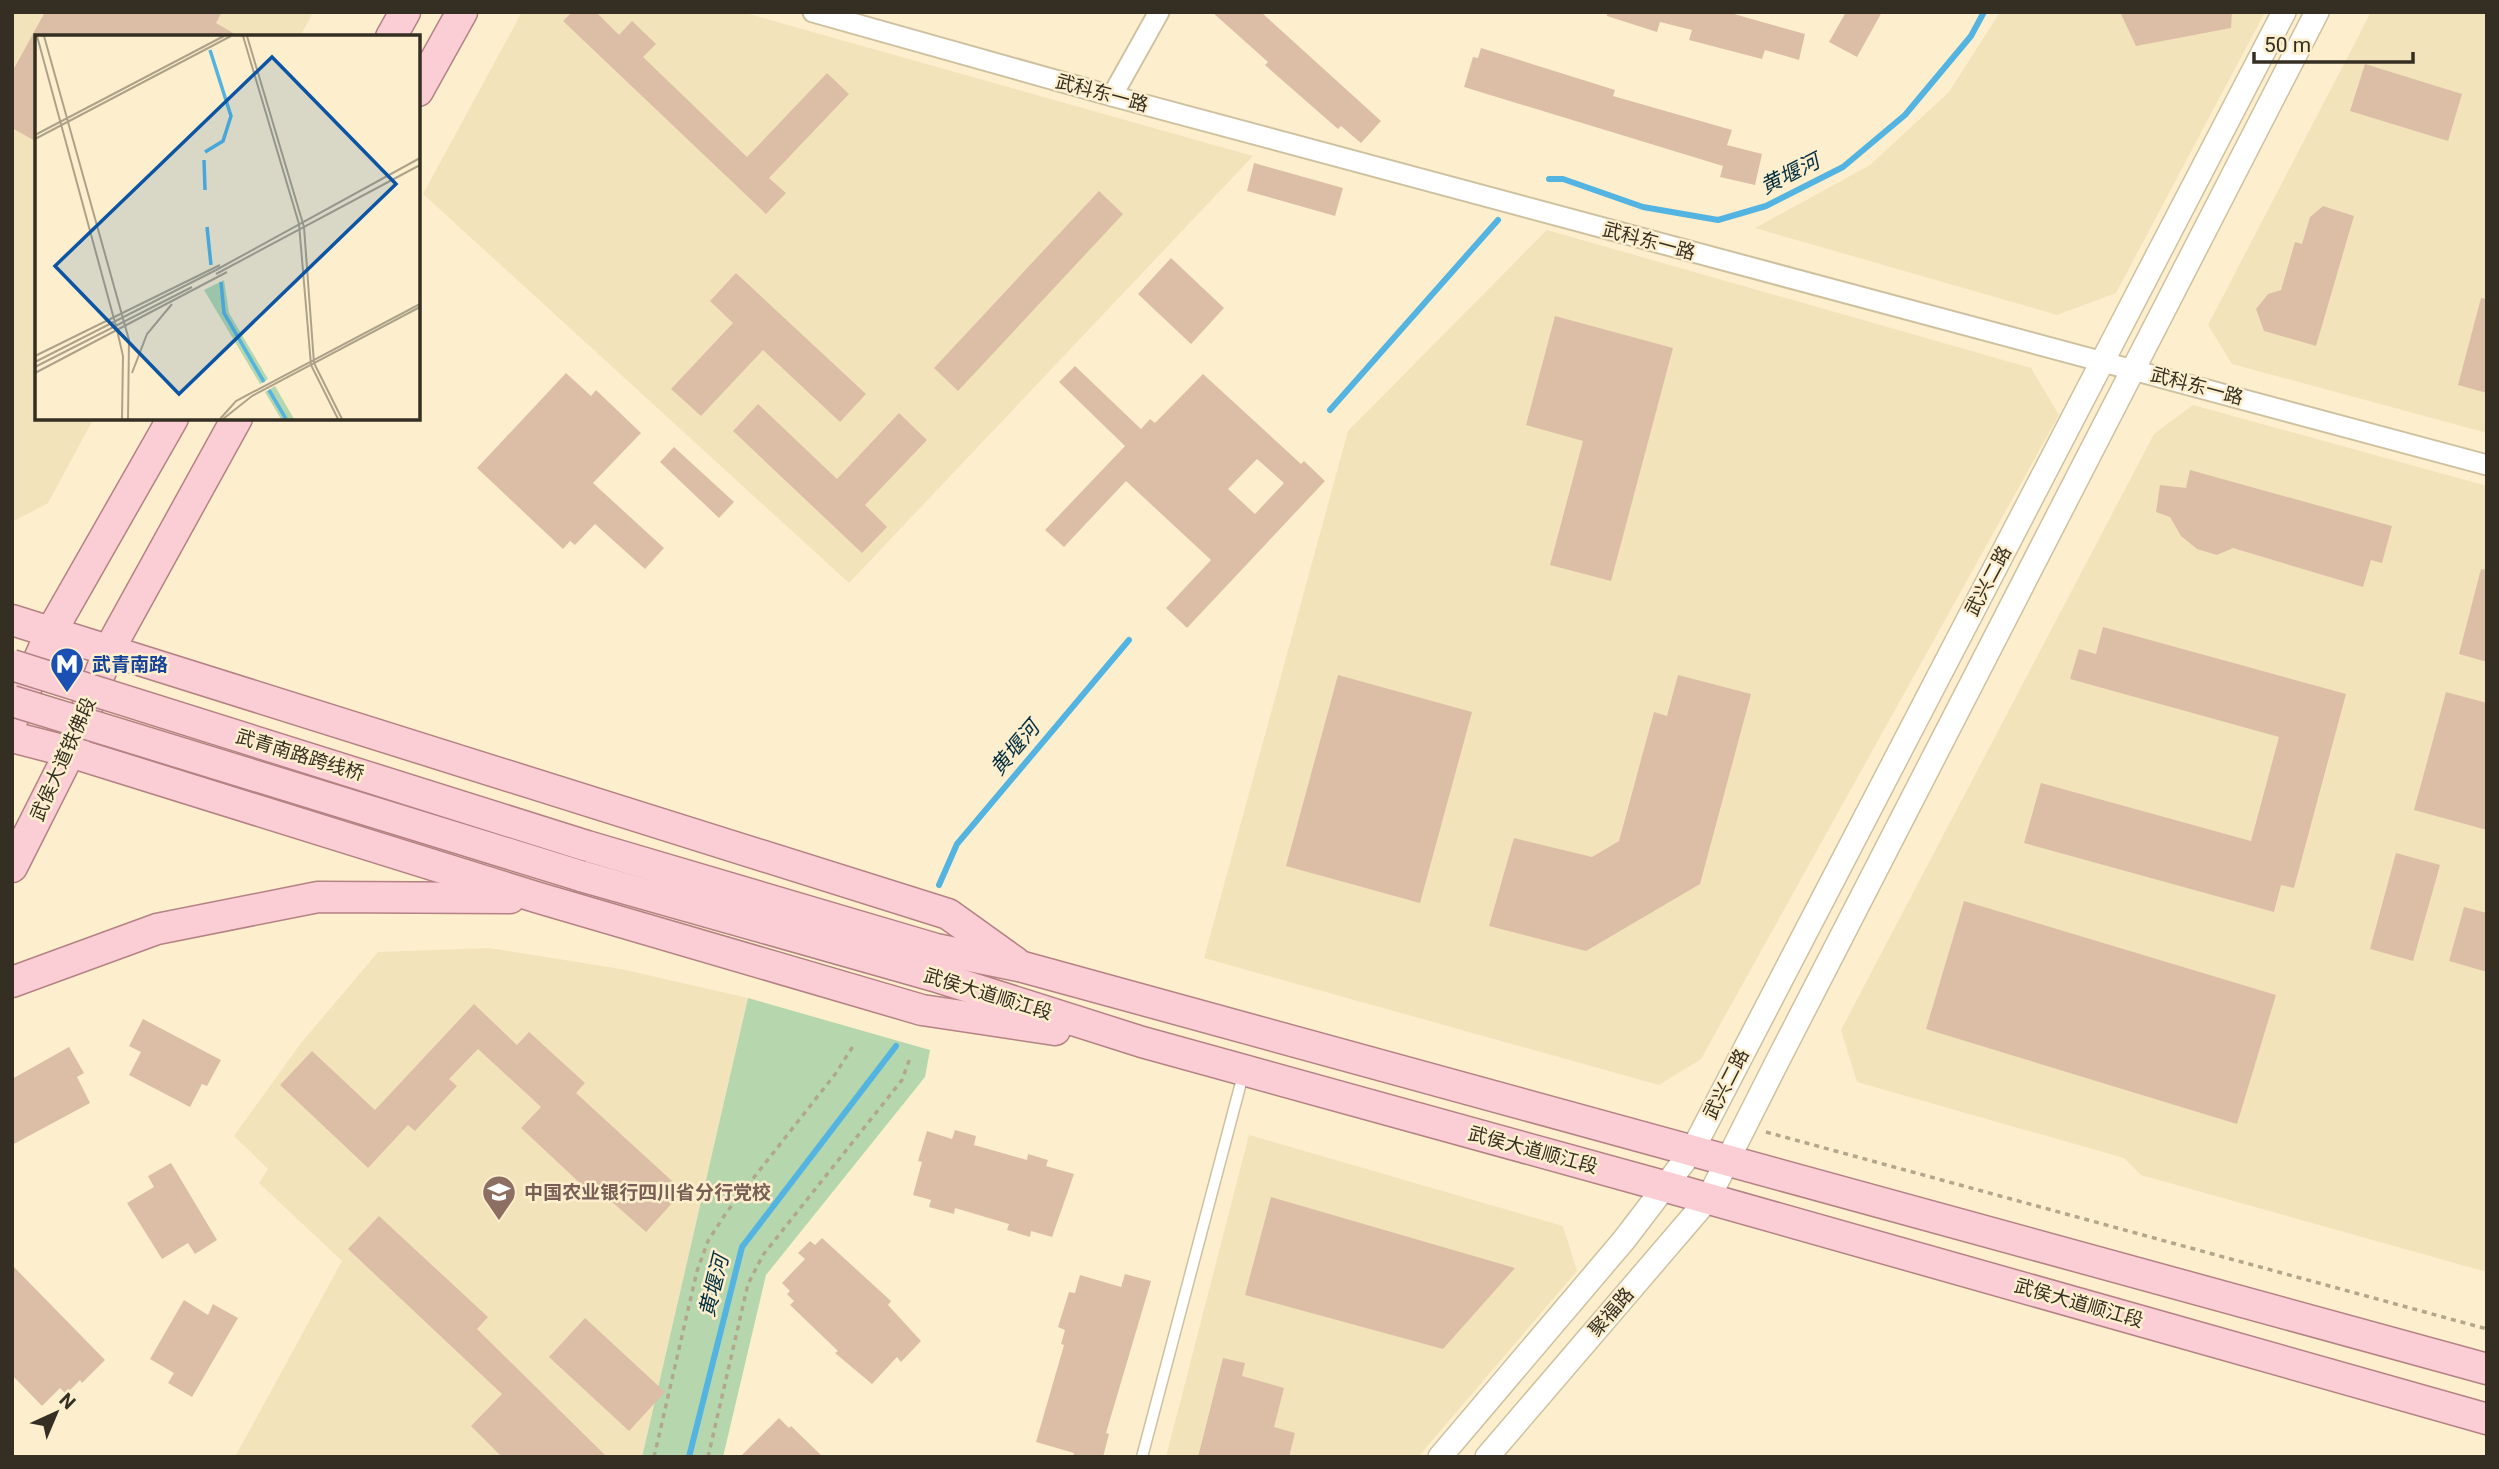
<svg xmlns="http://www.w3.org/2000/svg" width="2499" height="1469" font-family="Roboto,'Noto Sans SC',sans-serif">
  <rect width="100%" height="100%" fill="#fdefcd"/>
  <g fill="#f3e3ba">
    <polygon points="12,12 313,12 300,37 37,37 37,418 94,418 48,503 12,522"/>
    <polygon points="522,12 742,12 1253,156 849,583 423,194"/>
    <polygon points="2000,12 2265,12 2116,293 2057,315 1755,228 1870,165 1949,92"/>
    <polygon points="2371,12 2487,12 2487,433 2232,364 2208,325"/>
    <polygon points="1547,230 2031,368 2059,415 1701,1059 1659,1085 1204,958 1348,431"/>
    <polygon points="2193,405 2487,486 2487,1272 2141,1175 2124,1158 1857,1082 1841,1030 2154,434"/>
    <polygon points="489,948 621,969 748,998 642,1457 235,1457 342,1261 259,1183 268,1169 234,1136 301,1043 378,952"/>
    <polygon points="1249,1135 1563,1226 1577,1271 1418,1457 1166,1457"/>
  </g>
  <polygon fill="#b6d7ad" points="748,998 930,1050 925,1077 766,1275 723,1457 642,1457"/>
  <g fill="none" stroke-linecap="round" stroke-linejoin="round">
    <g stroke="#53b4e2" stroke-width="6">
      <polyline points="1549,179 1563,179 1643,207 1718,220 1766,206 1843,167 1905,115 1971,36 1984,12"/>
      <polyline points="1330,410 1498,220"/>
      <polyline points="939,885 957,844 1129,640"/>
      <polyline points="689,1457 742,1247 896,1046"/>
    </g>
  </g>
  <g fill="#dcbea7" fill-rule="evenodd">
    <polygon points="45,12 222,12 216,23 240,37 37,37 37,142 12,128 12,72"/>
    <polygon points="572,12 596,12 619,35 632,21 656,44 643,57 747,157 827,73 849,94 769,178 786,193 766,214 563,21"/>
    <polygon points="1212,12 1261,12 1381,121 1361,143 1341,126 1338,129 1265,65 1268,62"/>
    <polygon points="1607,12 1727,12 1805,34 1799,60 1765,50 1762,59 1689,40 1692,30 1660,22 1657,32 1607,16"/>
    <polygon points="1846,12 1882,12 1857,57 1829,42"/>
    <polygon points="2120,12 2232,12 2231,28 2136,46"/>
    <polygon points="1481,48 1615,90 1613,96 1732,130 1727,145 1762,154 1755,185 1720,177 1723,166 1464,87 1473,57 1478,58"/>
    <polygon points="2365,64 2462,94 2448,141 2350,111"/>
    <polygon points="1254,163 1343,188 1335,216 1247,191"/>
    <polygon points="1099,191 1123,214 958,391 934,368"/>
    <polygon points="2323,206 2354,216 2316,346 2264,331 2256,309 2268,294 2281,290 2295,242 2302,244 2310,217"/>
    <polygon points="1171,258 1224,308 1191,344 1138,294"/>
    <polygon points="736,273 866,394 840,422 763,350 701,416 671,389 733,323 710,301"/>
    <polygon points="2481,298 2487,299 2487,393 2458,385"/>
    <polygon points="1555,316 1673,348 1611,581 1550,565 1583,441 1526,425"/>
    <path d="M 1075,366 L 1141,429 L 1150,419 L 1155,423 L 1203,374 L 1301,464 L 1304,461 L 1325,481 L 1187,628 L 1166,608 L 1211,560 L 1126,481 L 1064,547 L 1045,530 L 1125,446 L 1059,382 ZM 1257,459 L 1284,483 L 1255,514 L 1228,489 Z"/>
    <polygon points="566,373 591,396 596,390 641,433 593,483 664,548 645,569 595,524 575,545 570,541 563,549 477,468"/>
    <polygon points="758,404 837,479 899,413 927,440 865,505 887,527 862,553 733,431"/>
    <polygon points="674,447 734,502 719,518 660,462"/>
    <polygon points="2190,470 2392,526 2382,563 2371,560 2363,587 2233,548 2217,555 2197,549 2181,536 2170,517 2156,512 2160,485 2186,488"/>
    <polygon points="2481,569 2487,570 2487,662 2459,654"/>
    <polygon points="2103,627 2346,694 2294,888 2281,885 2274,912 2024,843 2041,783 2251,841 2279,737 2070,679 2079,649 2096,654"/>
    <polygon points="1338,675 1472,712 1420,903 1286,866"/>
    <polygon points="1678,675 1751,694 1700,884 1586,951 1489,926 1514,838 1592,857 1619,841 1654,712 1667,716"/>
    <polygon points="2446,692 2487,703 2487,830 2414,810"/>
    <polygon points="2396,853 2440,865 2413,961 2370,949"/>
    <polygon points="1964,901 2276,995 2237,1124 1926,1029"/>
    <polygon points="2464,907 2487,913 2487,972 2449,961"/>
    <polygon points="474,1004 517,1045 529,1032 585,1083 576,1093 683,1191 646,1232 602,1193 597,1199 521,1128 541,1107 478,1049 449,1079 457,1086 415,1131 408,1125 368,1168 280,1085 312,1051 375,1110"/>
    <polygon points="143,1019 221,1060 207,1086 202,1084 190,1107 129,1075 141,1052 129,1046"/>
    <polygon points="69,1047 84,1073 77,1077 90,1103 12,1145 12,1079"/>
    <polygon points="955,1130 976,1136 974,1145 1027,1160 1028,1154 1048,1160 1046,1166 1074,1174 1052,1237 1031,1231 1030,1237 1007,1230 1009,1224 955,1208 954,1214 929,1207 931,1200 913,1195 922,1162 918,1161 927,1131 952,1139"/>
    <polygon points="171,1163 217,1240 195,1254 188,1243 162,1259 127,1203 154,1187 148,1176"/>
    <polygon points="1271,1197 1515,1268 1443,1349 1245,1295"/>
    <polygon points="379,1216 488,1317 477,1329 607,1457 502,1457 471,1426 502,1394 348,1249"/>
    <polygon points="822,1238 891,1301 888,1305 921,1341 901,1362 897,1357 872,1384 835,1353 838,1351 790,1305 794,1301 787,1294 790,1291 782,1283 805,1259 798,1253 810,1241 815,1245"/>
    <polygon points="12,1265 105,1360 82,1383 80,1380 66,1394 60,1388 42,1406 12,1375"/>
    <polygon points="1125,1274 1151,1281 1106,1433 1109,1434 1103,1457 1073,1457 1074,1453 1036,1442 1064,1345 1061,1344 1065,1330 1058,1327 1069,1292 1075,1293 1080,1275 1121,1287"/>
    <polygon points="184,1300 208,1315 213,1304 238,1318 192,1397 168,1383 174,1373 150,1359"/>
    <polygon points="585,1318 665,1392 629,1431 549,1357"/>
    <polygon points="1223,1358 1245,1363 1242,1376 1284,1388 1274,1427 1295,1433 1289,1457 1198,1457"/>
    <polygon points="779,1418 789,1428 791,1426 823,1457 740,1457"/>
  </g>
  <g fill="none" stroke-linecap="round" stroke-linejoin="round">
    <g stroke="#cec1a0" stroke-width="13">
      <polyline id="service" points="1142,1457 1243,1075"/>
    </g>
    <g stroke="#cec1a0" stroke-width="23">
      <g id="minor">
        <polyline points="813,12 1112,96 2487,465"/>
        <polyline points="1112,96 1159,12"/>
      </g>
    </g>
    <g stroke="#cec1a0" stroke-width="26">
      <g id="tertiary">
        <polyline points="1440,1457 1624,1240 1692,1151 2284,12"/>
        <polyline points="1487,1457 1708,1199 1777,1062 2317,12"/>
      </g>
    </g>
    <g stroke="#b48284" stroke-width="33">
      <g id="primary">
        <polyline points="391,37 405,12"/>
        <polyline points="418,91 462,12"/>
        <polyline points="12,620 948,914 1015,962"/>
        <polyline points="12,720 51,632 173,418"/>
        <polyline points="12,737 70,752 539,898 922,1010 1055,1030"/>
        <polyline points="587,846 936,949 1023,967 2487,1369"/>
        <polyline points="12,867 70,752 109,650 237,418"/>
        <polyline points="581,876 934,976 1142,1042 1667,1187 2487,1419"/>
        <polyline points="12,982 157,929 318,897 510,898"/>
      </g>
    </g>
    <g stroke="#b2a78d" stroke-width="3.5" stroke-dasharray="5 5" stroke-linecap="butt">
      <polyline points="1766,1132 2487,1329"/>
      <polyline points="654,1457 697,1271 708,1241 726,1213 836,1073 855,1043"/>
      <polyline points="708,1457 748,1284 763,1255 902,1080 910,1058"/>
    </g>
    <use href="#service" stroke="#fff" stroke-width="10"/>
    <use href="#minor" stroke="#fff" stroke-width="19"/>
    <use href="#tertiary" stroke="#fff" stroke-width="23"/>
    <use href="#primary" stroke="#fbced5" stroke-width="30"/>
    <g stroke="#b48284" stroke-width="33" stroke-linecap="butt">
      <g id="primary-bridge">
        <polyline points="12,665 587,846"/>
        <polyline points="12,701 581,876"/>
      </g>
    </g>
    <use href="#primary-bridge" stroke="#fbced5" stroke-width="30"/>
  </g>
  <defs>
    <g id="metro-pin" transform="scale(1.75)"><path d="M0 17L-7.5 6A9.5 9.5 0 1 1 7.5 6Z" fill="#1a4fb4" stroke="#fdefcd"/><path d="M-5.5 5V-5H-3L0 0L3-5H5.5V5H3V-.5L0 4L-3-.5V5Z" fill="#fff"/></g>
    <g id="school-pin" transform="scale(1.75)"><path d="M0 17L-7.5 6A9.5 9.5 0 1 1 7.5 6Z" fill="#8d6e63" stroke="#fdefcd"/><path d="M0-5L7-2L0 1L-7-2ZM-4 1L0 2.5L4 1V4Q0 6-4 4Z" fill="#fff"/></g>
  </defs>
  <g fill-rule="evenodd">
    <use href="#metro-pin" x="67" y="664"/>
    <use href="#school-pin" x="499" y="1192"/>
  </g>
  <g text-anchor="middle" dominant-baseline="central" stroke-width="5" stroke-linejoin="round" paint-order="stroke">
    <g font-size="19" fill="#342f22" stroke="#fdefcd">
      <text transform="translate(1102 93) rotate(15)">武科东一路</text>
      <text transform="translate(1649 241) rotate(15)">武科东一路</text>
      <text transform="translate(2197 386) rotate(15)">武科东一路</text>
      <text transform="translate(1988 581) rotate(-62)">武兴二路</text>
      <text transform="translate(300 755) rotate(17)">武青南路跨线桥</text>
      <text transform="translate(63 759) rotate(-66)">武侯大道铁佛段</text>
      <text transform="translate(988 994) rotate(17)">武侯大道顺江段</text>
      <text transform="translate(1726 1084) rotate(-63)">武兴二路</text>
      <text transform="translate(1533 1150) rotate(15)">武侯大道顺江段</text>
      <text transform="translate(2079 1303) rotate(16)">武侯大道顺江段</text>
      <text transform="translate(1611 1312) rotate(-49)">聚福路</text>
    </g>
    <g font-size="19" font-weight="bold" fill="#164399" stroke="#fdefcd" text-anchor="start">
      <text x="92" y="664">武青南路</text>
    </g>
    <g font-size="19" font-weight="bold" fill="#785e54" stroke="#fdefcd" text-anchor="start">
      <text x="524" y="1192">中国农业银行四川省分行党校</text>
    </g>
    <g font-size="21" font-style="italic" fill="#012e41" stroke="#fdefcd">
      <text transform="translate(1790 174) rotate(-27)">黄堰河</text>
      <text transform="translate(1015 748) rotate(-50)">黄堰河</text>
      <text transform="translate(714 1286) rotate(-76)">黄堰河</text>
    </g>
  </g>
  <g transform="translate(35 35)">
    <rect width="385" height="385" fill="#fdefcd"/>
    <path d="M 189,245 L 194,278 L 233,344 L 225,349 L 169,255 ZM 240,351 L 259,384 L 246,384 L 230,357 Z" fill="#b6d7ad"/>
    <path fill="none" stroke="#53b4e2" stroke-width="3.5" d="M 170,117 L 188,106 L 196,81 L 175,15M 169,125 L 170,155M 172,192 L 176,230M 186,247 L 189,278 L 229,347M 234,355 L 251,384"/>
    <path fill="none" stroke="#ada289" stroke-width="2" d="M 2,1 L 82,295 L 88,321 L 87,384M 9,1 L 94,305 L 93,384M 208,1 L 264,189 L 276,330 L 303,384M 212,1 L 269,192 L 279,328 L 307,384M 0,100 L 189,1M 0,104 L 196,1M 181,239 L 385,130M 0,321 L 185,230M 0,327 L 181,235 L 385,123M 0,332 L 157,252M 0,338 L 192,237M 97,338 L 112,299 L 137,269M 185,384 L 201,366 L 385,269M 188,384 L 217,361 L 385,272"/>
    <path fill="#0b55a4" fill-opacity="0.15" stroke="#0b55a4" stroke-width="3.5" d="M 237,22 L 361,149 L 144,359 L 20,231 Z"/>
    <rect width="385" height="385" fill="none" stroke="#342f22" stroke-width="3.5"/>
  </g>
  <rect width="2499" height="1469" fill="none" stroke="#342f22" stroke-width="28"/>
  <g transform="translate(56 1413) rotate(44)" stroke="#fdefcd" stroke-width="5" paint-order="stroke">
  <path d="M0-5L12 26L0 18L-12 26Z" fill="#342f22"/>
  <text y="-10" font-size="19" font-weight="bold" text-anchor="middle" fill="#342f22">N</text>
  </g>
  <path d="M2254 52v10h159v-10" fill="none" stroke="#342f22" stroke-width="3.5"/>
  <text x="2264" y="52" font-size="21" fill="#342f22" stroke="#fdefcd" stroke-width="5" paint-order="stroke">50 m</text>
</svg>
